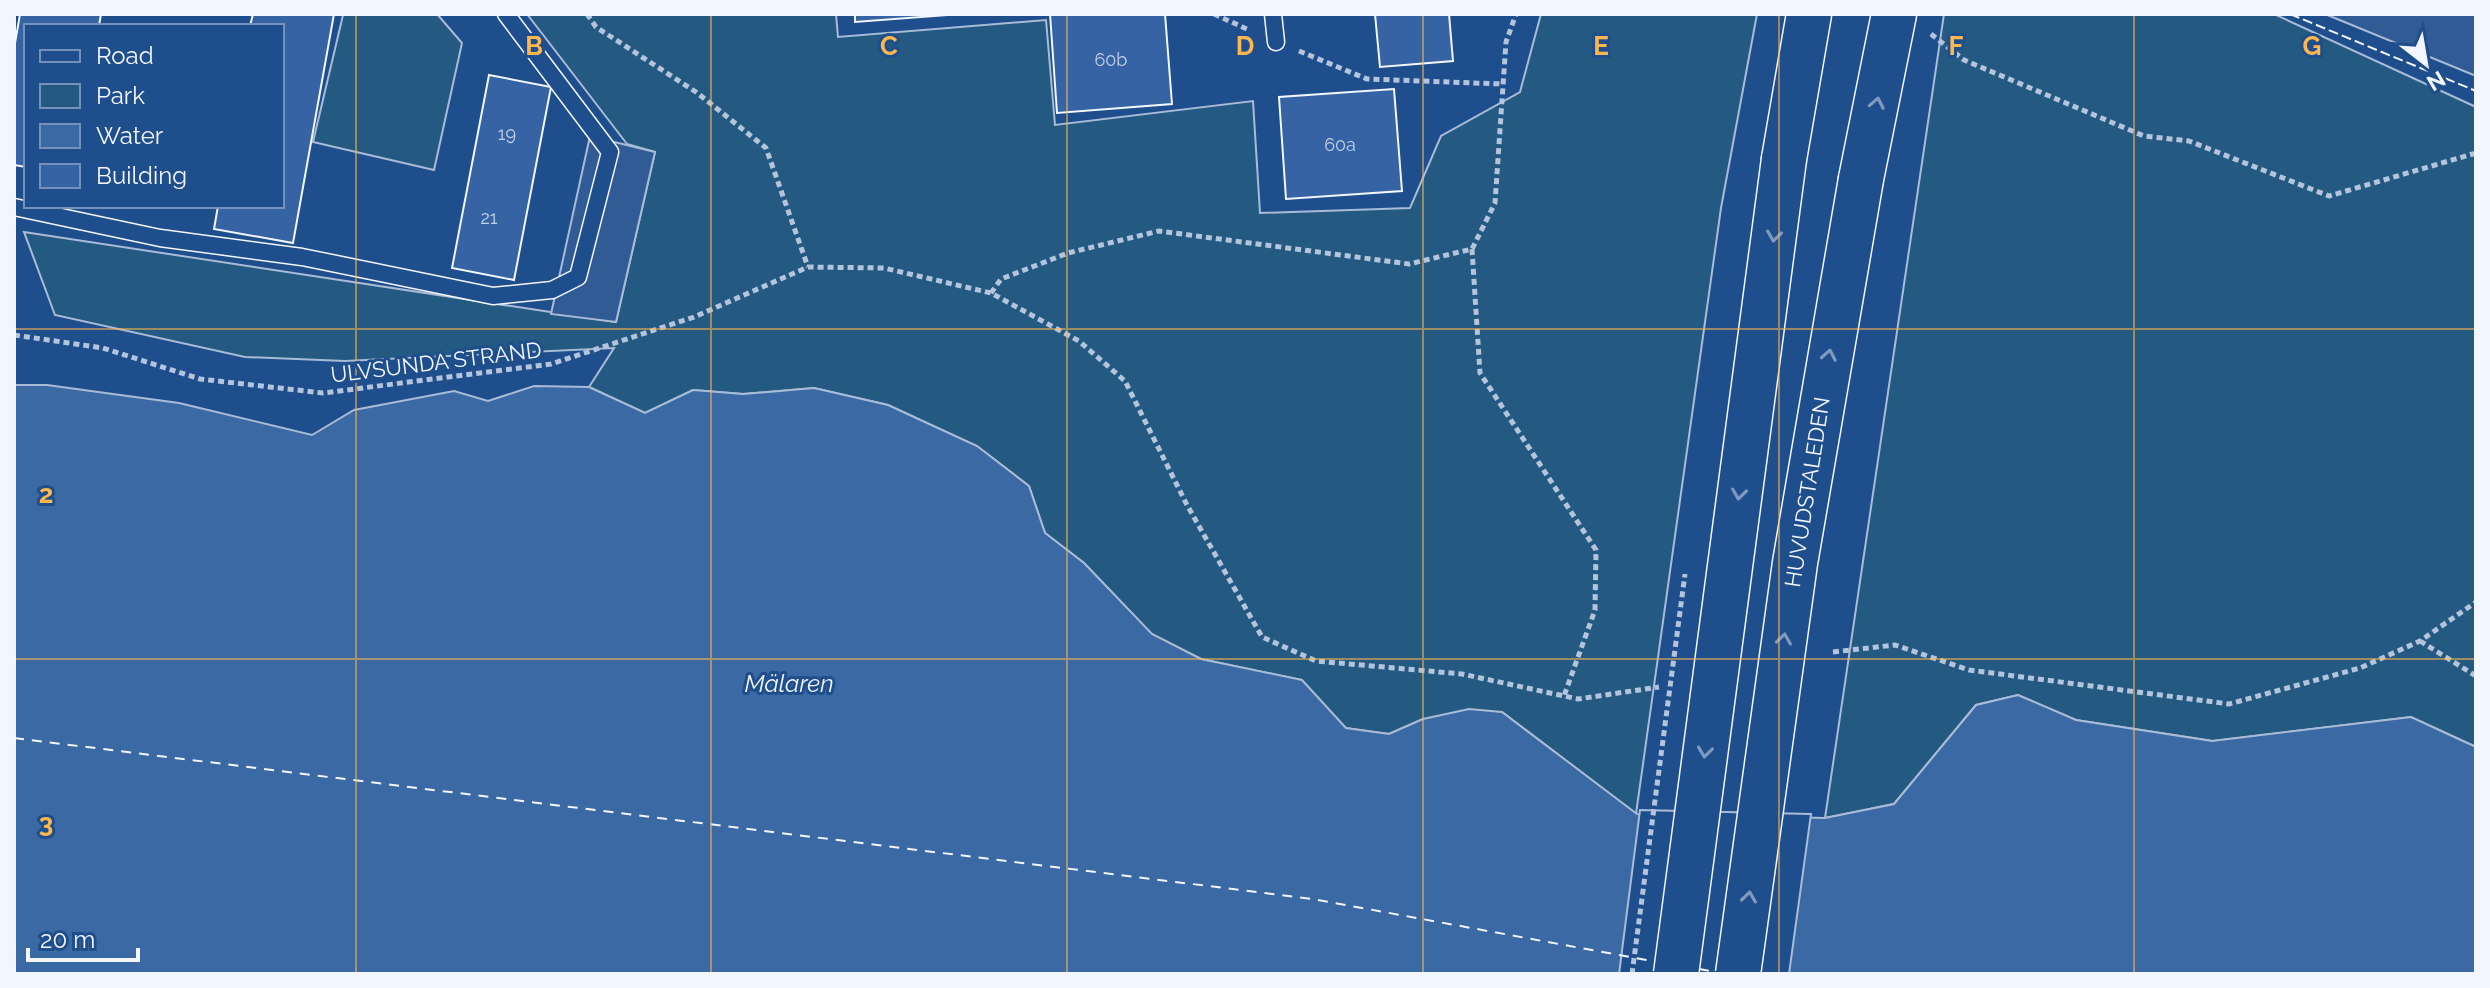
<svg xmlns="http://www.w3.org/2000/svg" width="2490" height="988" font-family="Raleway,sans-serif">
  <rect width="100%" height="100%" fill="#1f4e8c"/>
  <g fill="#245a82" stroke="#a8bbd7" stroke-width="2">
    <polygon points="437,14 462,43 434,170 313,142 343,15"/>
    <polygon points="527,14 836,14 838,37 1046,20 1055,125 1253,101 1260,213 1410,208 1441,136 1520,92 1541,14 1757,14 1721,208 1636,814 1502,712 1423,719 1389,734 1345,728 1301,680 1201,659 1151,634 1084,563 1045,533 1029,486 977,446 888,405 814,388 743,394 693,390 645,413 589,387 614,348 345,361 245,357 55,315 24,232 616,322 655,152 627,144"/>
    <polygon points="1944,14 2274,14 2476,107 2476,747 2411,717 2213,741 2076,720 2018,695 1976,705 1894,804 1825,818"/>
  </g>
  <g fill="#305b95" stroke="#a8bbd7" stroke-width="2">
    <polygon points="2325,14 2476,14 2476,76"/>
    <polygon points="590,136 655,152 616,322 551,314"/>
  </g>
  <polygon fill="#3b69a3" stroke="#a8bbd7" stroke-width="2" points="14,385 47,385 179,403 312,435 354,410 454,391 488,401 534,386 589,387 645,413 693,390 743,394 814,388 888,405 977,446 1029,486 1045,533 1084,563 1152,634 1201,659 1302,680 1346,728 1389,734 1423,719 1469,709 1502,712 1637,814 1825,818 1894,804 1976,705 2018,695 2076,720 2212,741 2411,717 2476,747 2476,974 14,974"/>
  <polygon fill="#1f4e8c" stroke="#a8bbd7" stroke-width="2" points="1640,810 1811,814 1789,974 1619,974"/>
  <g fill="none" stroke-linecap="round" stroke-linejoin="round">
    <g stroke="#f2f6ff" stroke-width="2" stroke-dasharray="10 8" stroke-linecap="butt">
      <polyline points="14,738 1313,899 1657,962"/>
      <polyline points="1699,969 1716,972"/>
    </g>
  </g>
  <g fill="#3563a3" stroke="#f2f6ff" stroke-width="2">
    <polygon points="20,14 101,14 99,26 26,26 26,167 14,165 14,49"/>
    <polygon points="253,14 334,14 293,243 214,229 218,206 282,206 282,26 250,26"/>
    <polygon points="855,14 961,14 855,22"/>
    <polygon points="1050,14 1165,14 1172,104 1057,113"/>
    <polygon points="1375,14 1449,14 1453,61 1380,67"/>
    <polygon points="489,75 551,87 514,280 452,268"/>
    <polygon points="1394,89 1402,191 1286,199 1279,97"/>
  </g>
  <g fill="none" stroke-linecap="round" stroke-linejoin="round">
    <g stroke="#f2f6ff" stroke-width="19">
      <g id="service">
        <polyline points="1273,14 1276,42"/>
        <polyline points="14,207 160,238 302,257 493,296 552,290 578,277 610,152 506,14"/>
      </g>
    </g>
    <g stroke="#f2f6ff" stroke-width="47">
      <g id="secondary">
        <polyline points="1784,159 1809,14"/>
        <polyline points="1861,179 1894,14"/>
      </g>
    </g>
    <g stroke="#b3c4dc" stroke-width="5" stroke-dasharray="6 4" stroke-linecap="butt">
      <polyline points="587,14 596,27 696,92 766,148 808,267"/>
      <polyline points="1214,14 1249,30"/>
      <polyline points="1931,34 1964,60 2144,136 2189,141 2329,196 2476,153"/>
      <polyline points="1299,51 1367,79 1503,84"/>
      <polyline points="1472,249 1480,373 1596,550 1595,610 1564,696"/>
      <polyline points="991,293 1001,279 1068,253 1159,231 1409,264 1472,249 1495,203 1506,42 1516,14"/>
      <polyline points="14,335 103,348 200,379 323,393 551,364 694,317 808,267 884,268 991,293 1079,341 1125,381 1187,505 1262,637 1316,661 1462,674 1578,699 1659,687"/>
      <polyline points="2420,641 2476,676"/>
      <polyline points="1833,652 1895,645 1969,670 2229,704 2360,668 2420,641 2476,602"/>
    </g>
    <use href="#service" stroke="#1f4e8c" stroke-width="16"/>
    <use href="#secondary" stroke="#1f4e8c" stroke-width="44"/>
    <g stroke="#f2f6ff" stroke-width="47" stroke-linecap="butt">
      <g id="secondary-bridge">
        <polyline points="1676,974 1784,159"/>
        <polyline points="1738,974 1795,563 1861,179"/>
      </g>
    </g>
    <polyline stroke="#b3c4dc" stroke-width="5" stroke-dasharray="6 4" stroke-linecap="butt" points="1632,974 1685,574"/>
    <use href="#secondary-bridge" stroke="#1f4e8c" stroke-width="44"/>
    <polyline stroke="#f2f6ff" stroke-width="2" stroke-dasharray="10 4" stroke-linecap="butt" points="2290,14 2476,91"/>
  </g>
  <defs><path id="oneway-chevron" d="M-2-3.5L2.5 0L-2 3.5" fill="none" stroke-width="1.6" stroke-linecap="round" stroke-linejoin="round" transform="scale(2)"/></defs>
  <g stroke="#7e9ac0">
    <use href="#oneway-chevron" transform="translate(1877 103) rotate(-79)"/>
    <use href="#oneway-chevron" transform="translate(1774 236) rotate(98)"/>
    <use href="#oneway-chevron" transform="translate(1829 355) rotate(-80)"/>
    <use href="#oneway-chevron" transform="translate(1739 494) rotate(98)"/>
    <use href="#oneway-chevron" transform="translate(1784 639) rotate(-82)"/>
    <use href="#oneway-chevron" transform="translate(1705 752) rotate(97)"/>
    <use href="#oneway-chevron" transform="translate(1749 897) rotate(-82)"/>
  </g>
  <path fill="none" stroke="#ffb74d" stroke-width="2" stroke-opacity="0.55" d="M 356,14 L 356,974M 711,14 L 711,974M 1067,14 L 1067,974M 1423,14 L 1423,974M 1779,14 L 1779,974M 2134,14 L 2134,974M 14,329 L 2476,329M 14,659 L 2476,659"/>
  <g text-anchor="middle" dominant-baseline="central" stroke-width="6" stroke-linejoin="round" paint-order="stroke">
    <g font-size="18" fill="#c3d1e8">
      <text x="1111" y="59">60b</text>
      <text x="507" y="133">19</text>
      <text x="1340" y="144">60a</text>
      <text x="489" y="217">21</text>
    </g>
    <g font-size="22" fill="#f2f6ff" stroke="#1f4e8c">
      <text transform="translate(436 362) rotate(-7)">ULVSUNDA STRAND</text>
      <text transform="translate(1807 492) rotate(-81)">HUVUDSTALEDEN</text>
    </g>
    <g font-size="24" font-style="italic" fill="#f2f6ff" stroke="#1f4e8c">
      <text x="789" y="683">Mälaren</text>
    </g>
  </g>
  <g font-size="26" text-anchor="middle" font-weight="bold" fill="#ffb74d" stroke="#1f4e8c" stroke-width="6" stroke-linejoin="round" paint-order="stroke">
    <text x="534" y="55">B</text>
    <text x="889" y="55">C</text>
    <text x="1245" y="55">D</text>
    <text x="1601" y="55">E</text>
    <text x="1956" y="55">F</text>
    <text x="2312" y="55">G</text>
    <text x="46" y="503">2</text>
    <text x="46" y="832">3</text>
  </g>
  <rect width="2490" height="988" fill="none" stroke="#f2f6ff" stroke-width="32"/>
  <rect x="24" y="24" width="260" height="184" fill="#1f4e8c" stroke="#7391ba" stroke-width="2"/>
  <rect x="40" y="50" width="40" height="12" fill="#1f4e8c" stroke="#7391ba" stroke-width="2"/>
  <text x="96" y="64" font-size="24" fill="#f2f6ff">Road</text>
  <rect x="40" y="84" width="40" height="24" fill="#245a82" stroke="#7391ba" stroke-width="2"/>
  <text x="96" y="104" font-size="24" fill="#f2f6ff">Park</text>
  <rect x="40" y="124" width="40" height="24" fill="#3b69a3" stroke="#7391ba" stroke-width="2"/>
  <text x="96" y="144" font-size="24" fill="#f2f6ff">Water</text>
  <rect x="40" y="164" width="40" height="24" fill="#3563a3" stroke="#7391ba" stroke-width="2"/>
  <text x="96" y="184" font-size="24" fill="#f2f6ff">Building</text>
  <g transform="translate(2426 64) rotate(149)" stroke="#1f4e8c" stroke-width="6" paint-order="stroke">
  <path d="M0-6L14 30L0 20L-14 30Z" fill="#f2f6ff"/>
  <text y="-12" font-size="22" font-weight="bold" text-anchor="middle" fill="#f2f6ff">N</text>
  </g>
  <path d="M28 948v12h110v-12" fill="none" stroke="#f2f6ff" stroke-width="4"/>
  <text x="40" y="948" font-size="24" fill="#f2f6ff" stroke="#1f4e8c" stroke-width="6" paint-order="stroke">20 m</text>
</svg>
